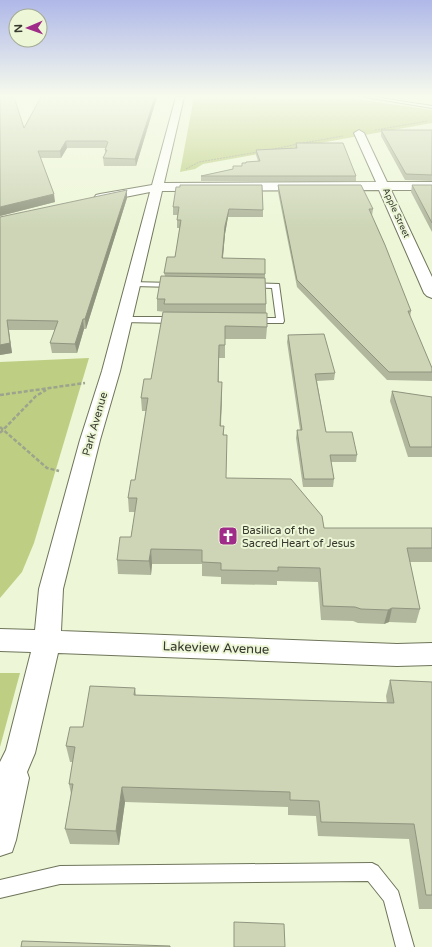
<svg xmlns="http://www.w3.org/2000/svg" width="432" height="947" font-family="'Varela Round',sans-serif">
  <rect width="100%" height="100%" fill="#edf6d7"/>
  <g fill="#becf83">
    <polygon points="194,97 344,97 432,110 432,123 203,164 195,169 180,172"/>
    <polygon points="89,358 34,543 22,572 0,598 0,362"/>
    <polygon points="0,673 20,673 0,747"/>
  </g>
  <g fill="none" stroke-linecap="round" stroke-linejoin="round">
    <g stroke="#6e755a" stroke-width="2">
      <g id="service">
        <polygon points="365,97 374,97 432,106 432,108"/>
        <polygon points="130,282 174,283 178,285 174,287 133,286 130,286"/>
        <polygon points="248,283 279,284 284,321 283,323 249,323 248,321 252,318 276,318 272,288 251,287 248,287"/>
        <polygon points="124,317 175,317 179,320 175,323 121,322 120,320"/>
        <polygon points="372,863 378,866 398,891 414,947 396,947 384,901 368,881 60,884 0,898 0,880 60,866"/>
      </g>
    </g>
    <g stroke="#6e755a" stroke-width="2">
      <polygon id="minor" points="176,97 184,97 164,183 376,182 354,133 359,130 364,133 387,182 432,182 432,190 391,190 432,277 432,298 427,296 424,293 379,190 162,191 120,371 100,440 63,589 61,631 397,644 432,643 432,665 397,666 58,653 35,753 27,772 29,778 16,840 12,852 0,856 0,762 6,750 31,652 0,651 0,629 35,630 39,589 80,440 102,371 150,192 100,202 96,201 94,198 96,195 100,194 152,185"/>
    </g>
    <g stroke="#9da38d" stroke-width="1" stroke-dasharray="2 1" stroke-linecap="butt">
      <polyline points="375,130 428,121"/>
      <polyline points="303,143 343,136"/>
      <polyline points="269,150 298,144"/>
      <polyline points="186,169 199,162 258,152"/>
    </g>
    <g stroke="#9da38d" stroke-width="2.5" stroke-dasharray="4 2" stroke-linecap="butt">
      <polyline points="0,395 85,383"/>
      <polyline points="0,427 47,468 59,471"/>
      <polyline points="0,433 36,396 46,390"/>
    </g>
    <use href="#service" fill="#fff" fill-rule="evenodd"/>
    <use href="#minor" fill="#fff" fill-rule="evenodd"/>
  </g>
  <g fill="#b0b79d">
    <polygon points="0,97 24,128 41,97 157,97 136,166 104,166 103,158 105,153 105,148 67,148 61,158 41,158 55,202 0,216"/>
    <polygon points="381,130 432,130 432,181 405,180 381,136"/>
    <polygon points="296,143 356,176 356,181 201,181 201,176 233,169 233,166 242,166 242,163 258,161 256,155 256,150 295,148"/>
    <polygon points="278,185 373,209 372,216 411,311 410,317 432,368 432,381 387,380 297,287 278,192"/>
    <polygon points="412,185 432,185 432,232 411,192"/>
    <polygon points="127,198 86,329 84,329 77,353 52,353 50,343 55,330 9,330 12,353 0,355 0,217"/>
    <polygon points="173,207 263,210 263,217 228,217 225,234 223,258 265,274 266,304 266,313 267,327 266,339 225,339 225,358 219,358 219,382 222,395 221,426 224,426 224,435 226,478 324,528 432,528 432,562 410,562 420,609 416,623 389,622 384,624 358,623 353,621 321,620 318,582 277,581 277,585 221,584 221,577 202,576 202,564 152,564 151,575 118,574 117,560 131,537 135,512 129,512 128,498 135,480 146,411 142,411 141,398 151,379 165,312 157,311 157,299 165,276 164,273 175,257 180,228 177,228 177,220 178,215 173,215"/>
    <polygon points="288,335 335,373 334,380 317,381 326,432 357,455 356,462 331,462 334,479 333,487 303,487 296,438 297,430 300,430 287,342"/>
    <polygon points="392,391 432,397 432,457 408,457 390,401"/>
    <polygon points="390,680 432,682 432,909 419,909 409,839 318,836 316,816 288,815 288,807 125,802 119,845 70,844 65,829 71,794 69,784 73,762 70,762 66,746 83,727 135,688 136,695 387,703 386,696"/>
  </g>
  <g fill="#90957f">
    <polygon points="155,97 157,97 136,166 135,159"/>
    <polygon points="66,141 67,148 61,158 60,151"/>
    <polygon points="127,190 127,198 86,329 85,319"/>
    <polygon points="54,194 55,202 0,216 0,207"/>
    <polygon points="229,209 228,217 225,234 222,266 222,258 225,226"/>
    <polygon points="83,319 84,329 77,353 75,344"/>
    <polygon points="7,320 12,353 0,355 0,345"/>
    <polygon points="222,382 222,395 220,439 220,426"/>
    <polygon points="151,549 152,564 151,575 149,561"/>
    <polygon points="392,608 389,622 384,624 388,610"/>
    <polygon points="122,787 125,802 119,845 116,831"/>
  </g>
  <g fill="#cdd5b6" stroke="#90957f">
    <polygon points="0,97 14,97 24,128 41,97 155,97 135,159 103,158 107,150 105,150 108,142 106,141 66,141 60,151 38,151 54,194 0,207"/>
    <polygon points="381,130 432,130 432,175 406,174"/>
    <polygon points="296,143 343,143 356,176 201,176 233,169 233,166 242,166 242,163 246,163 246,162 260,161 256,150 297,148"/>
    <polygon points="180,185 262,185 263,210 229,209 225,226 222,258 265,259 265,274 164,273 167,257 175,257 181,220 177,220 179,207 173,207 176,187 180,187"/>
    <polygon points="278,185 361,185 373,209 369,209 385,245 411,311 408,311 432,368 432,372 389,372 297,280"/>
    <polygon points="412,185 432,185 432,223"/>
    <polygon points="127,190 85,319 83,319 75,344 50,343 58,321 7,320 10,343 0,345 0,217"/>
    <polygon points="161,276 265,278 266,304 164,304 165,299 157,299"/>
    <polygon points="163,312 267,313 267,327 225,326 225,345 219,345 218,382 222,382 220,426 224,426 223,435 227,435 226,478 291,479 322,516 324,528 432,528 432,548 407,548 420,609 392,608 388,610 361,609 355,607 323,606 320,568 278,567 278,571 221,570 221,563 202,562 202,550 151,549 149,561 117,560 120,537 131,537 137,498 128,498 131,480 135,480 148,398 141,398 144,379 151,379"/>
    <polygon points="324,334 335,373 315,374 326,432 352,432 357,455 330,455 334,479 304,479 297,430 302,430 288,335"/>
    <polygon points="392,391 432,397 432,447 410,447"/>
    <polygon points="390,680 432,682 432,895 426,895 414,824 321,822 319,801 290,800 290,792 122,787 116,831 65,829 73,784 69,784 75,747 66,746 70,727 83,727 90,686 135,688 134,695 394,703"/>
    <polygon points="234,922 284,924 285,947 234,947"/>
    <polygon points="22,941 170,946 170,947 21,947"/>
  </g>
  <linearGradient id="sky" x2="0" y2="1"><stop stop-color="#afb8e8"/><stop offset="0.42" stop-color="#f7fbed"/><stop offset="1" stop-color="#f7fbed" stop-opacity="0"/></linearGradient>
  <rect width="432" height="229" fill="url(#sky)"/>
  <defs>
    <g id="church-square" transform="scale(1)"><rect x="-9" y="-9" width="18" height="18" rx="4" fill="#9f2c88" stroke="#edf6d7"/><path d="M-1.2-6h2.4v3.5h3.3v2.4h-3.3V6h-2.4V-.1h-3.3v-2.4h3.3Z" fill="#fff"/></g>
  </defs>
  <g fill-rule="evenodd">
    <use href="#church-square" x="228" y="536"/>
  </g>
  <g text-anchor="middle" dominant-baseline="central" stroke-width="4" stroke-linejoin="round" paint-order="stroke">
    <g font-size="9" fill="#36392d" stroke="#edf6d7">
      <text transform="translate(396 213) rotate(66)">Apple Street</text>
    </g>
    <g font-size="11" fill="#36392d" stroke="#edf6d7">
      <text transform="translate(95 424) rotate(-74)">Park Avenue</text>
    </g>
    <g font-size="11" fill="#36392d" stroke="#edf6d7" text-anchor="start">
      <text x="242" y="530">Basilica of the<tspan x="242" dy="13">Sacred Heart of Jesus</tspan></text>
    </g>
    <g font-size="13" fill="#36392d" stroke="#edf6d7">
      <text transform="translate(216 648) rotate(2)">Lakeview Avenue</text>
    </g>
  </g>
  <g transform="translate(28 28) rotate(268)"><circle r="19" fill="#edf6d7" stroke="#a4aa93"/>
  <path d="M0-3L7 15L0 10L-7 15Z" fill="#9f2c88"/>
  <text y="-6" font-size="11" font-weight="bold" text-anchor="middle" fill="#36392d">N</text>
  </g>
</svg>
